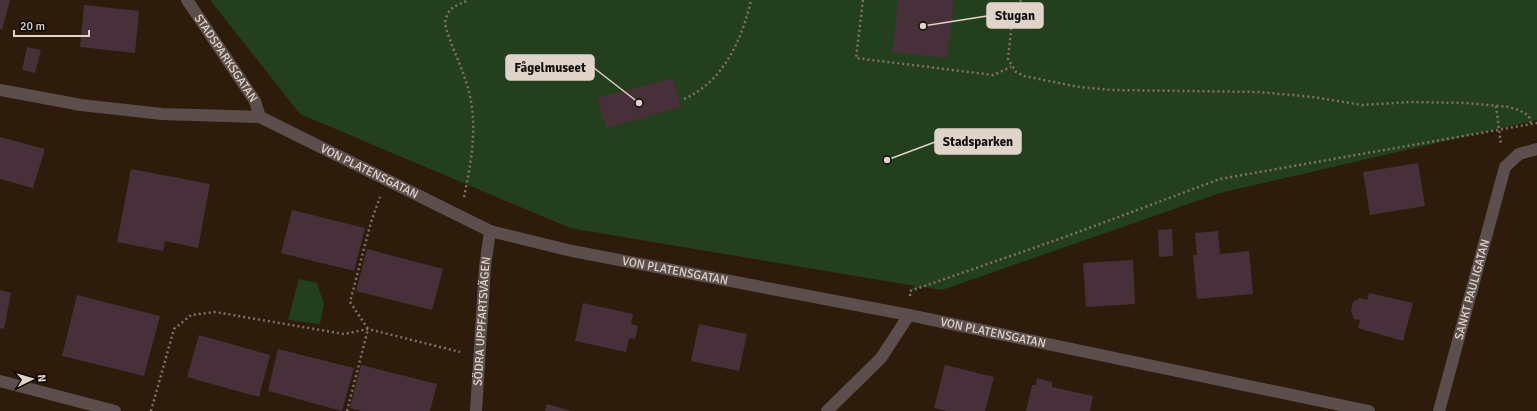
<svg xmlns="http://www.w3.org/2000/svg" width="1537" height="411" font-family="Signika,sans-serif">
  <rect width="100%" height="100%" fill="#2d1c0b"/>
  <g fill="#233f1e">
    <polygon points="210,0 1537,0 1537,120 1220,193 942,290 922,287 910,291 915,286 570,228 300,114"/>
    <polygon points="299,279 317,283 324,304 320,324 288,320"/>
  </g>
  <g fill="#48303a">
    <polygon points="0,0 10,0 2,30 0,29"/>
    <polygon points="898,0 954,0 947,58 892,52"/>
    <polygon points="84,5 139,11 135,53 80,47"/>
    <polygon points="27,47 41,50 35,73 22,70"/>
    <polygon points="673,78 681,107 606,128 597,98"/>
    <polygon points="0,137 45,149 33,188 0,179"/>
    <polygon points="1418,163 1425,206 1370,215 1363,172"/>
    <polygon points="131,169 210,184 198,248 165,241 163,251 117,242"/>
    <polygon points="292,210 365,228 354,271 281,253"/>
    <polygon points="1172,229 1173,256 1159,257 1158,230"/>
    <polygon points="1218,231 1220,254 1249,251 1253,294 1197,299 1193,255 1197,255 1195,233"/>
    <polygon points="367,249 443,269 432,310 356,291"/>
    <polygon points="1133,260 1135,304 1086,307 1083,263"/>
    <polygon points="0,290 11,293 4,329 0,328"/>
    <polygon points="1369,293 1413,303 1403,341 1358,328 1360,320 1354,319 1351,311 1353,302 1360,298 1367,300"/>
    <polygon points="77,295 160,316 144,376 62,356"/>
    <polygon points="583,303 633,314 631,324 638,326 635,339 629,338 626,352 575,341"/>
    <polygon points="699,324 747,334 739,371 691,361"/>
    <polygon points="199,335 270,355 259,397 187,377"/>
    <polygon points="278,349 354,368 342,411 268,391"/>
    <polygon points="361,365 437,384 430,411 361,411 350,408"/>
    <polygon points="945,365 994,377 985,411 947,411 934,408"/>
    <polygon points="1037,378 1052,382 1052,387 1093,396 1090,411 1026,411 1032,385 1036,385"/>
    <polygon points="547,404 571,411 545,411"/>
  </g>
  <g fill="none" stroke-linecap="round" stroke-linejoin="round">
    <g stroke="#817265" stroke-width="2.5" stroke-dasharray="2 3" stroke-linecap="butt">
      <polyline points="863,0 856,58 993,75 1011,67"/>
      <polyline points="1021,0 1012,21 1008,59 1016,72 1024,76 1079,87 1112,90 1259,92 1313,97 1362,105 1410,102 1467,103 1508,107 1519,110 1529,116 1531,124"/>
      <path d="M 684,99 C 723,82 742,40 751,0"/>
      <polyline points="1496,106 1501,145"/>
      <path d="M 464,197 C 472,159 479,119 466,82 C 460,62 450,44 445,24 C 447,7 455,6 469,0"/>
      <polyline points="910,296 910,291 1065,237 1220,179 1537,123"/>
      <polyline points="151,411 174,329 191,315 215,312 344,334 368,329 460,352"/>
      <polyline points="347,411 368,329 350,302 371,222 380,197"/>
    </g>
    <g stroke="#5b4e4c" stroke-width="12">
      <path id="s1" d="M 187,0 L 255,101 L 260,117"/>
      <path id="s2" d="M 0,90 L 81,105 L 162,114 L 260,117 L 490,231 L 572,251 L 909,315 L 1369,411"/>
      <polyline points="0,381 115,411"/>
      <path id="s3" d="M 476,411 L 485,267 L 490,231"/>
      <polyline points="827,411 881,358 909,315"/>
      <path id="s4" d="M 1439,411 L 1505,167 L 1519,154 L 1537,149"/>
    </g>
  </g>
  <g text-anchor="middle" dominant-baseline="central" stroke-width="4" stroke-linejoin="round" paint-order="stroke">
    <g font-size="12" fill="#e0d4ca" stroke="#100803">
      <text stroke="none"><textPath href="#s1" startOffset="70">STADSPARKSGATAN</textPath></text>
      <text stroke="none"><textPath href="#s2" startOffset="384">VON PLATENSGATAN</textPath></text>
      <text stroke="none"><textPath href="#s2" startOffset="708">VON PLATENSGATAN</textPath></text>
      <text stroke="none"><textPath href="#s4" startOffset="126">SANKT PAULIGATAN</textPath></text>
      <text stroke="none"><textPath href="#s3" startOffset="90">SÖDRA UPPFARTSVÄGEN</textPath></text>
      <text stroke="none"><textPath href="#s2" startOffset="1032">VON PLATENSGATAN</textPath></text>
    </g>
  </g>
  <path fill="none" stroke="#e0d4ca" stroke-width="1.5" d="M923 26L987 16M639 103L594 68M887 160L935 142"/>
  <g fill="#e0d4ca" stroke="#100803" stroke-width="1.5">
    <circle cx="923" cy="26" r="4"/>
    <circle cx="639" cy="103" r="4"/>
    <circle cx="887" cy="160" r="4"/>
  </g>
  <g fill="#e0d4ca" stroke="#e0d4ca" stroke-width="1.5">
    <rect x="987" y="3" width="56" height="25" rx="4"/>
    <rect x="506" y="55" width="88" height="25" rx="4"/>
    <rect x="935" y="129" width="86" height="25" rx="4"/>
  </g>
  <g font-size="13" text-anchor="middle" font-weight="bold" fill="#111">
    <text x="1015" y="20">Stugan</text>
    <text x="550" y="72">Fågelmuseet</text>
    <text x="978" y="146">Stadsparken</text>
  </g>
  <g transform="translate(32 379) rotate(85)" stroke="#100803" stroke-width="3" paint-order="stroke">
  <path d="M0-3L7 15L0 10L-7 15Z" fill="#e0d4ca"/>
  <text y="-6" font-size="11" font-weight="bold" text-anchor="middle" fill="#e0d4ca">N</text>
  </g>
  <path d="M14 30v6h75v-6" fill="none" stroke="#e0d4ca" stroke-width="2"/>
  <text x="20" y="30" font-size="12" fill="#e0d4ca" stroke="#100803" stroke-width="3" paint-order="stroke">20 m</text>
</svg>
